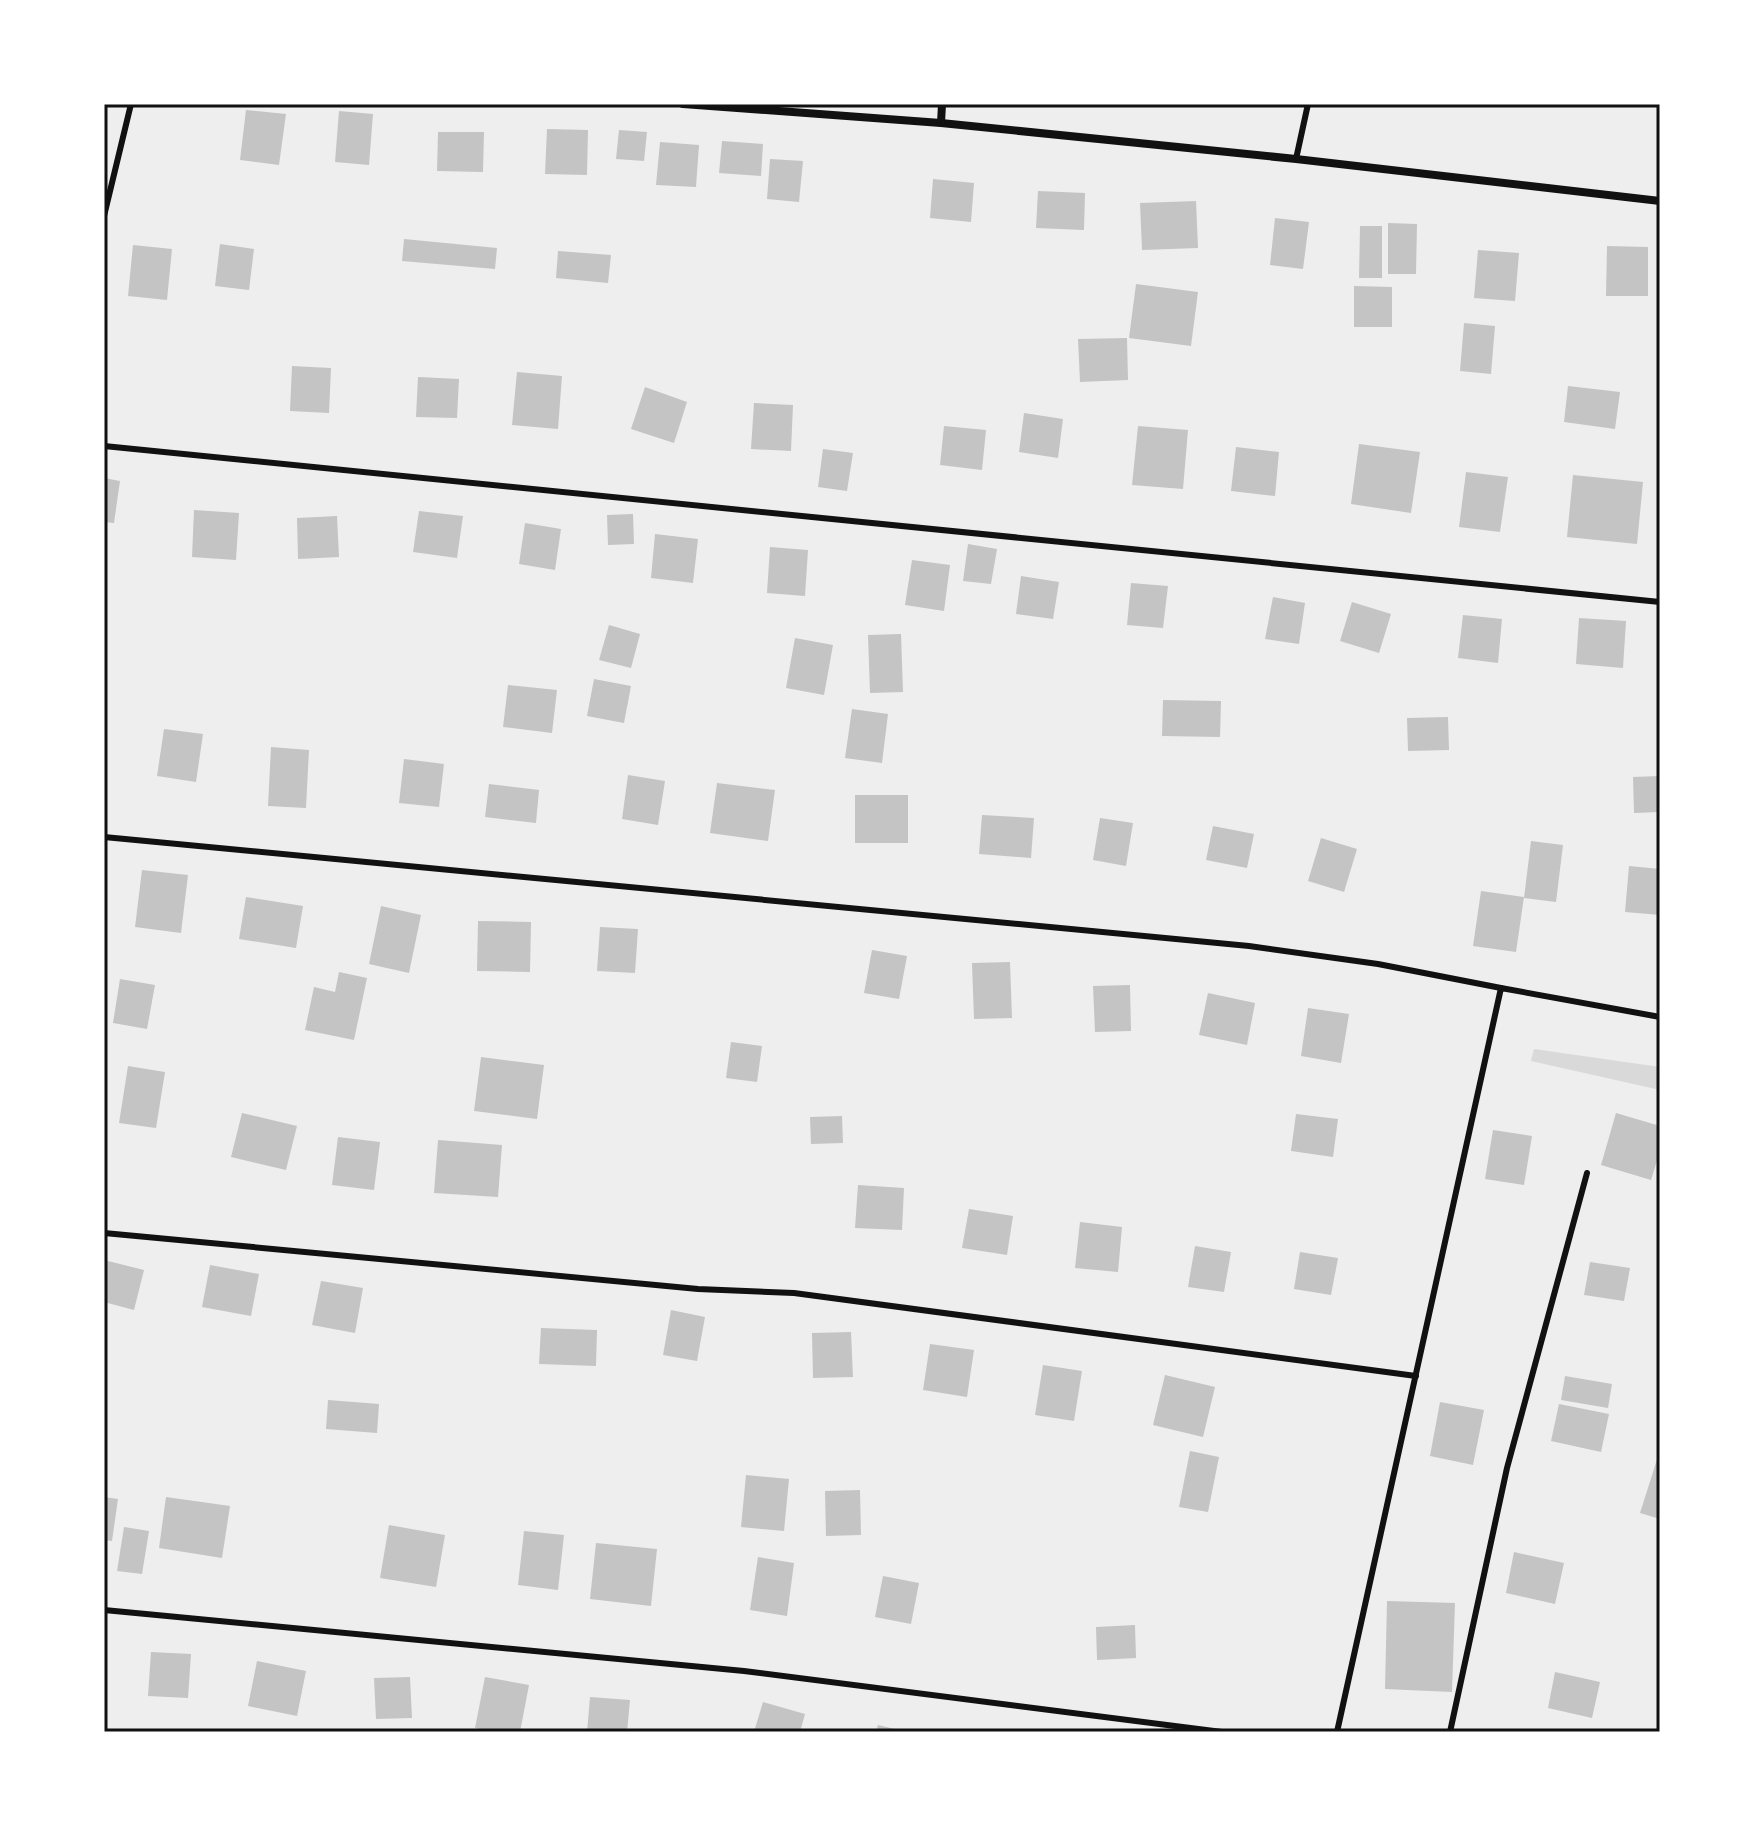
<svg xmlns="http://www.w3.org/2000/svg" width="1764" height="1836" font-family="'IBM Plex Sans',sans-serif">
  <rect width="100%" height="100%" fill="#fff"/>
  <rect fill="#eee" x="104" y="104" width="1556" height="1628"/>
  <polygon fill="#d9d9d9" points="1534,1049 1660,1067 1660,1090 1531,1061"/>
  <g fill="#c4c4c4">
    <polygon points="246,110 286,114 279,165 240,160"/>
    <polygon points="339,111 373,114 369,165 335,162"/>
    <polygon points="547,129 588,130 587,175 545,174"/>
    <polygon points="619,130 647,132 644,161 616,159"/>
    <polygon points="438,132 484,132 483,172 437,171"/>
    <polygon points="722,141 763,144 761,176 719,173"/>
    <polygon points="660,142 699,145 696,187 656,185"/>
    <polygon points="770,159 803,161 799,202 767,199"/>
    <polygon points="933,179 974,183 971,222 930,218"/>
    <polygon points="1038,191 1085,193 1084,230 1036,228"/>
    <polygon points="1196,201 1198,248 1142,250 1140,203"/>
    <polygon points="1275,218 1309,222 1303,269 1270,265"/>
    <polygon points="1388,223 1417,224 1416,274 1388,274"/>
    <polygon points="1360,226 1382,226 1382,278 1359,278"/>
    <polygon points="404,239 497,248 495,269 402,261"/>
    <polygon points="220,244 254,249 249,290 215,286"/>
    <polygon points="133,245 172,249 167,300 128,296"/>
    <polygon points="1607,246 1648,247 1648,296 1606,296"/>
    <polygon points="1478,250 1519,253 1515,301 1474,298"/>
    <polygon points="558,251 611,255 608,283 556,278"/>
    <polygon points="1136,284 1198,292 1191,346 1129,338"/>
    <polygon points="1354,286 1392,287 1392,327 1354,327"/>
    <polygon points="1464,323 1495,326 1491,374 1460,371"/>
    <polygon points="1127,338 1128,380 1080,382 1078,339"/>
    <polygon points="292,366 331,368 329,413 290,411"/>
    <polygon points="517,372 562,376 558,429 512,425"/>
    <polygon points="418,377 459,379 457,418 416,417"/>
    <polygon points="1568,386 1620,392 1615,429 1564,422"/>
    <polygon points="645,387 687,402 674,443 631,429"/>
    <polygon points="754,403 793,405 791,451 751,449"/>
    <polygon points="1024,413 1063,419 1058,458 1019,452"/>
    <polygon points="944,426 986,430 982,470 940,465"/>
    <polygon points="1138,426 1188,430 1183,489 1132,485"/>
    <polygon points="1359,444 1420,452 1411,513 1351,504"/>
    <polygon points="1236,447 1279,452 1275,496 1231,491"/>
    <polygon points="823,449 853,453 847,491 818,487"/>
    <polygon points="1466,472 1508,477 1500,532 1459,527"/>
    <polygon points="1573,475 1643,482 1637,544 1567,537"/>
    <polygon points="104,478 120,481 114,523 104,522"/>
    <polygon points="194,510 239,513 236,560 192,557"/>
    <polygon points="419,511 463,516 457,558 413,552"/>
    <polygon points="633,514 634,544 608,545 607,515"/>
    <polygon points="337,516 339,557 298,559 297,518"/>
    <polygon points="525,523 561,529 555,570 519,564"/>
    <polygon points="655,534 698,539 693,583 651,578"/>
    <polygon points="968,544 997,549 991,584 963,581"/>
    <polygon points="770,547 808,550 805,596 767,593"/>
    <polygon points="912,560 950,565 944,611 905,605"/>
    <polygon points="1021,576 1059,582 1053,619 1016,614"/>
    <polygon points="1131,583 1168,586 1163,628 1127,625"/>
    <polygon points="1273,597 1305,603 1299,644 1265,639"/>
    <polygon points="1352,602 1391,614 1379,653 1340,641"/>
    <polygon points="1463,615 1502,619 1498,663 1458,658"/>
    <polygon points="1579,618 1626,621 1623,668 1576,664"/>
    <polygon points="609,625 640,634 631,668 599,660"/>
    <polygon points="901,634 903,692 870,693 868,635"/>
    <polygon points="795,638 833,645 824,695 786,688"/>
    <polygon points="594,679 631,686 624,723 587,716"/>
    <polygon points="508,685 557,690 552,733 503,727"/>
    <polygon points="1163,700 1221,701 1220,737 1162,736"/>
    <polygon points="852,709 888,714 882,763 845,758"/>
    <polygon points="1448,717 1449,750 1408,751 1407,718"/>
    <polygon points="164,729 203,734 196,782 157,776"/>
    <polygon points="271,747 309,750 306,808 268,806"/>
    <polygon points="404,759 444,764 439,807 399,803"/>
    <polygon points="628,775 665,781 658,825 622,819"/>
    <polygon points="1660,776 1660,812 1634,813 1633,777"/>
    <polygon points="717,783 775,790 768,841 710,833"/>
    <polygon points="489,784 539,790 536,823 485,817"/>
    <rect x="855" y="795" width="53" height="48"/>
    <polygon points="982,815 1034,818 1031,858 979,854"/>
    <polygon points="1100,818 1133,823 1126,866 1093,860"/>
    <polygon points="1213,826 1254,834 1247,868 1206,860"/>
    <polygon points="1321,838 1357,849 1344,892 1308,881"/>
    <polygon points="1531,841 1563,845 1556,902 1524,898"/>
    <polygon points="1629,866 1660,869 1660,915 1625,912"/>
    <polygon points="142,870 188,875 181,933 135,927"/>
    <polygon points="1481,891 1524,897 1516,952 1473,946"/>
    <polygon points="246,897 303,906 296,948 239,939"/>
    <polygon points="381,906 421,915 409,973 369,964"/>
    <polygon points="478,921 531,922 530,972 477,971"/>
    <polygon points="600,927 638,929 635,973 597,971"/>
    <polygon points="872,950 907,956 899,999 864,993"/>
    <polygon points="1010,962 1012,1018 974,1019 972,963"/>
    <polygon points="339,972 367,978 354,1040 305,1030 314,987 335,992"/>
    <polygon points="120,979 155,985 147,1029 113,1023"/>
    <polygon points="1130,985 1131,1031 1095,1032 1093,986"/>
    <polygon points="1208,993 1255,1003 1247,1045 1199,1035"/>
    <polygon points="1308,1008 1349,1014 1341,1063 1301,1056"/>
    <polygon points="731,1042 762,1046 757,1082 726,1078"/>
    <polygon points="481,1057 544,1065 537,1119 474,1111"/>
    <polygon points="128,1066 165,1072 156,1128 119,1123"/>
    <polygon points="242,1113 297,1126 286,1170 231,1157"/>
    <polygon points="1616,1113 1660,1126 1660,1151 1651,1180 1601,1165"/>
    <polygon points="1296,1114 1338,1119 1333,1157 1291,1151"/>
    <polygon points="842,1116 843,1143 811,1144 810,1117"/>
    <polygon points="1493,1130 1532,1136 1524,1185 1485,1179"/>
    <polygon points="338,1137 380,1142 374,1190 332,1185"/>
    <polygon points="438,1140 502,1145 498,1197 434,1193"/>
    <polygon points="858,1185 904,1188 902,1230 855,1228"/>
    <polygon points="969,1209 1013,1216 1007,1255 962,1248"/>
    <polygon points="1080,1222 1122,1227 1118,1272 1075,1268"/>
    <polygon points="1195,1246 1231,1252 1224,1292 1188,1287"/>
    <polygon points="1300,1252 1338,1258 1331,1295 1294,1289"/>
    <polygon points="104,1260 144,1270 134,1310 104,1302"/>
    <polygon points="1590,1262 1630,1268 1624,1301 1584,1295"/>
    <polygon points="210,1265 259,1274 251,1316 202,1307"/>
    <polygon points="321,1281 363,1288 355,1333 312,1325"/>
    <polygon points="671,1310 705,1317 697,1361 663,1355"/>
    <polygon points="541,1328 597,1330 596,1366 539,1364"/>
    <polygon points="851,1332 853,1377 813,1378 812,1333"/>
    <polygon points="930,1344 974,1350 967,1397 923,1390"/>
    <polygon points="1043,1365 1082,1371 1074,1421 1035,1415"/>
    <polygon points="1165,1375 1215,1387 1203,1437 1153,1425"/>
    <polygon points="1565,1376 1612,1384 1608,1408 1561,1400"/>
    <polygon points="328,1400 379,1404 377,1433 326,1429"/>
    <polygon points="1440,1402 1484,1410 1473,1465 1430,1456"/>
    <polygon points="1559,1404 1609,1414 1601,1452 1551,1441"/>
    <polygon points="1660,1450 1660,1519 1640,1513"/>
    <polygon points="1190,1451 1219,1457 1208,1512 1179,1507"/>
    <polygon points="746,1475 789,1479 784,1531 741,1527"/>
    <polygon points="860,1490 861,1535 826,1536 825,1491"/>
    <polygon points="104,1497 118,1499 112,1541 104,1540"/>
    <polygon points="166,1497 230,1506 222,1558 159,1548"/>
    <polygon points="389,1525 445,1535 436,1587 380,1578"/>
    <polygon points="124,1527 149,1531 142,1574 117,1571"/>
    <polygon points="524,1531 564,1535 558,1590 518,1585"/>
    <polygon points="596,1543 657,1549 651,1606 590,1599"/>
    <polygon points="1514,1552 1564,1563 1555,1604 1506,1593"/>
    <polygon points="758,1557 794,1563 787,1616 750,1610"/>
    <polygon points="883,1576 919,1583 911,1624 875,1617"/>
    <polygon points="1387,1601 1455,1603 1452,1692 1385,1689"/>
    <polygon points="1135,1625 1136,1658 1097,1660 1096,1627"/>
    <polygon points="151,1652 191,1654 188,1698 148,1696"/>
    <polygon points="257,1661 306,1671 297,1716 248,1706"/>
    <polygon points="1555,1672 1600,1682 1592,1718 1548,1708"/>
    <polygon points="410,1677 412,1718 376,1719 374,1678"/>
    <polygon points="485,1677 529,1685 520,1732 495,1732 475,1728"/>
    <polygon points="590,1697 630,1700 627,1732 587,1732"/>
    <polygon points="763,1702 805,1714 800,1732 754,1732"/>
    <polygon points="878,1725 903,1731 903,1732 876,1732"/>
  </g>
  <g fill="none" stroke-linecap="round" stroke-linejoin="round">
    <g stroke="#111" stroke-width="6">
      <polyline points="1296,159 1308,104"/>
      <polyline points="104,216 131,104"/>
      <polyline points="104,446 1660,602"/>
      <polyline points="104,837 1249,946 1378,964 1501,988"/>
      <polyline points="104,1233 698,1289 794,1293 1416,1376"/>
      <polyline points="104,1610 744,1671 1222,1732"/>
      <polyline points="1337,1732 1501,988 1660,1017"/>
      <polyline points="1450,1732 1507,1468 1587,1173"/>
    </g>
    <g stroke="#111" stroke-width="8">
      <polyline points="683,104 941,123 1296,159 1660,201"/>
      <polyline points="941,123 942,104"/>
    </g>
  </g>
  <rect width="1764" height="1836" fill="none" stroke="#ffffff" stroke-width="212"/>
  <rect x="106" y="106" width="1552" height="1624" fill="none" stroke="#111" stroke-width="3"/>
</svg>
